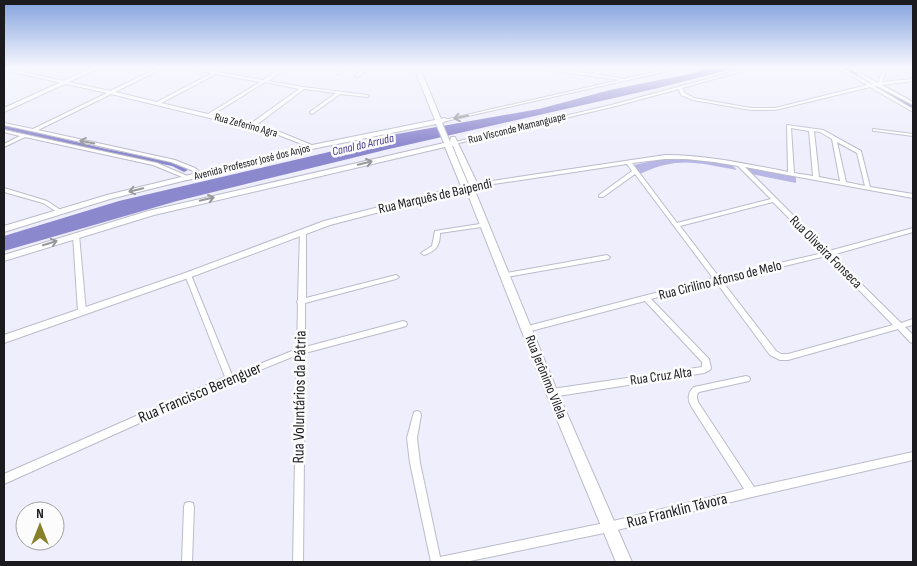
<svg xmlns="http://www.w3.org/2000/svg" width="917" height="566" font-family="'Sofia Sans Condensed',sans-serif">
  <rect width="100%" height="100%" fill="#eeeefd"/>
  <g fill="#b7b6e4">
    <path d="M 682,157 L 731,164 L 737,170 C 696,163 679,156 640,174 L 634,165 L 667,158 Z"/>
    <polygon points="744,167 796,176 796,183 751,174"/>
  </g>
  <polygon fill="#8c88ce" points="705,68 736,68 654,89 389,149 177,201 4,251 4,236 119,201 359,145 380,137 539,109 610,90 694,73"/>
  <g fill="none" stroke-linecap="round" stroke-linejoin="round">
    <g fill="#8c88ce" fill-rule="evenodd">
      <polygon points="841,68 848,68 913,104 913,109"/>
      <polygon points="4,125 106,149 174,162 188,170 184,172 172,166 106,153 4,129"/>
    </g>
    <g stroke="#bbbbca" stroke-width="2">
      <g id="street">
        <path d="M 4,68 L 110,91 L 158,68 L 163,68 L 115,92 L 157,102 L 212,73 L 194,70 L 193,69 L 195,68 L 263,80 L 282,68 L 287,68 L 268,81 L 303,87 L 367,95 L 369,96 L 367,97 L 340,94 L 312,114 L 310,113 L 310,112 L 336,93 L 304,89 L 255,126 L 280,132 L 314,146 L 314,148 L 312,148 L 276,134 L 111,94 L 38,130 L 175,160 L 195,168 L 203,175 L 200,177 L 191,170 L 171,162 L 4,125 L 4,123 L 33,129 L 107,93 L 4,70 ZM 216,74 L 260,82 L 208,114 L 161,103 ZM 265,82 L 299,89 L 250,124 L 212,115 Z"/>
        <polygon points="343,68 347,68 339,74 337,74 337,72"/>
        <polygon points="365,68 369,68 358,77 356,77 356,75"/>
        <polygon points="537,68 547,68 594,74 601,68 605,68 598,75 621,78 623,79 674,68 681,68 446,121 444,120 620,80 539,69"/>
        <polygon points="748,68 754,68 682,88 685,93 694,98 751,108 775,108 867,85 837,68 842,68 871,84 873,84 858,75 858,73 860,73 878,83 883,69 889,68 886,71 882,82 913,79 913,81 882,85 913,102 913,105 877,86 874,86 913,109 913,112 870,87 775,110 751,110 693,100 681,95 679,89 616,106 455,144 453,143 455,142 615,104"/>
        <path d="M 787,125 L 823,130 L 861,151 L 870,187 L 913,194 L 913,198 L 745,167 L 829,251 L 913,228 L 913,232 L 832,255 L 901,323 L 913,319 L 913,325 L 905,327 L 913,335 L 913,343 L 910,342 L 898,329 L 788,360 L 780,360 L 770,355 L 716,282 L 651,299 L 709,359 L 711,368 L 710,370 L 704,373 L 552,397 L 549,396 L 548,393 L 549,390 L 552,389 L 702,367 L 702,362 L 645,301 L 527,332 L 524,331 L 523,329 L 524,327 L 713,278 L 635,174 L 603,197 L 599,197 L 599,195 L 632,171 L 627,164 L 474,187 L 472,186 L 472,184 L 665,155 C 707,155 747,164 788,172 ZM 791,128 L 809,131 L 813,176 L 794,173 ZM 814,131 L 820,132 L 832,139 L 840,181 L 819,177 ZM 837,142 L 857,153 L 865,186 L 846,182 ZM 665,159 L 686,159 L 714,162 L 738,166 L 771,199 L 677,223 L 632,163 ZM 773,202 L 823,253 L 719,277 L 680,226 ZM 826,256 L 893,325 L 788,354 L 781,354 L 776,351 L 722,281 Z"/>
        <polygon points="873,129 913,134 913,136 875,131 873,131"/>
        <polygon points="4,130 157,163 192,178 189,180 187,179 153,165 25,137 4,147 4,144 20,136 4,132"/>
        <polygon points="4,188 47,201 62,211 59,213 57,212 43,203 4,192"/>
        <path d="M 486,223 L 489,225 L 488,226 L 440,233 C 440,246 436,251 424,255 L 421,253 L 432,246 L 435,231 Z"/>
        <polygon points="303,230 306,232 306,298 396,275 399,277 396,279 305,303 305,347 403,321 406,322 407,324 406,326 403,327 305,353 303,562 293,562 297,355 233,381 4,484 4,474 225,377 185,275 186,273 190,273 191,275 232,375 297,349 298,304 297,302 298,300 300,232"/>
        <polygon points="76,233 79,235 86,312 85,314 79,314 78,312 73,235"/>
        <polygon points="607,255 610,257 609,259 506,277 503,275 506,273"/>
        <path d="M 746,376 L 749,377 L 750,379 L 749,381 L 699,392 C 696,395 697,398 698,402 L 754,487 L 913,452 L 913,460 L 752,497 L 609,532 L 465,562 L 431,562 L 410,463 L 407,438 L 414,412 L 417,411 L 420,412 L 421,415 L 417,438 L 420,463 L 440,557 L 609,522 L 744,489 L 691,406 C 687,398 688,392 694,387 Z"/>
        <polygon points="189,502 193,503 194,507 192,562 182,562 184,507 185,503"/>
      </g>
    </g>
    <g stroke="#bbbbca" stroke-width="2">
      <g id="secondary">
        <polygon points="92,68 99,68 4,112 4,108"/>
        <path d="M 414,68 L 420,68 L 441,119 L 445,118 L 448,120 L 442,123 L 450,142 L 451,137 L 455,137 L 478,185 L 475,191 L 558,393 L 632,562 L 616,562 L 546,393 L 467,192 L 464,190 L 330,225 L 191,277 L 4,343 L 4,335 L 185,273 L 324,221 L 461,186 L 445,147 L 154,215 L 4,261 L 4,255 L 148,211 L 444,143 L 436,124 L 312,149 L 110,199 L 4,232 L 4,226 L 107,195 L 312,145 L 435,120 ZM 452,146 L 453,146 L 469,184 L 468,184 Z"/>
      </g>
    </g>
    <use href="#street" fill="#fff" fill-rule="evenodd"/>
    <use href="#secondary" fill="#fff" fill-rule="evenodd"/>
  </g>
  <defs><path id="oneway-shaft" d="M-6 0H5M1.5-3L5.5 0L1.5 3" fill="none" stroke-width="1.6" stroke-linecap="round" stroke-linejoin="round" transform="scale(1.25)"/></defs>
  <g stroke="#98989a">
    <use href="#oneway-shaft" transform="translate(461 117) rotate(168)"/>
    <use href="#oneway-shaft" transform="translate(87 142) rotate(-168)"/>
    <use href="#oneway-shaft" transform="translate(365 163) rotate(-13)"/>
    <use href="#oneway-shaft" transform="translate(136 190) rotate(166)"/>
    <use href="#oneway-shaft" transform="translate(207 199) rotate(-13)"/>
    <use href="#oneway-shaft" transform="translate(50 243) rotate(-17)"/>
  </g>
  <linearGradient id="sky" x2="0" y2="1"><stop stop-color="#83a2de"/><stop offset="0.46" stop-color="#f7f7fe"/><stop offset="1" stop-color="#f7f7fe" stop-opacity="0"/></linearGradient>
  <rect width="917" height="147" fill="url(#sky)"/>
  <g text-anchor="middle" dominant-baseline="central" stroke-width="5" stroke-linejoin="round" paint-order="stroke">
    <g font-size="11" fill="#1a1a1f" stroke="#fcfcfc">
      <text transform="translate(246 125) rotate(15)">Rua Zeferino Agra</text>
      <text transform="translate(517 128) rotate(-14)">Rua Visconde Mamanguape</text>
      <text transform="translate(252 162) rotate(-14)">Avenida Professor José dos Anjos</text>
    </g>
    <g font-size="12" font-style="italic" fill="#473a8d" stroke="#fcfcfc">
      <text transform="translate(363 145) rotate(-13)">Canal do Arruda</text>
    </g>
    <g font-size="14" fill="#1a1a1f" stroke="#fcfcfc">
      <text transform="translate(435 196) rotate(-13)">Rua Marquês de Baipendi</text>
      <text transform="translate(826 252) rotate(45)">Rua Oliveira Fonseca</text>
      <text transform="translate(720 280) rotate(-14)">Rua Cirilino Afonso de Melo</text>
      <text transform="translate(661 376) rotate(-8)">Rua Cruz Alta</text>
      <text transform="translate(546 377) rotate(68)">Rua Jerônimo Vilela</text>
    </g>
    <g font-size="16" fill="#1a1a1f" stroke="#fcfcfc">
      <text transform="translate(200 393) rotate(-23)">Rua Francisco Berenguer</text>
      <text transform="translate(300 397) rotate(-89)">Rua Voluntários da Pátria</text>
      <text transform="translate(677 511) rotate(-14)">Rua Franklin Távora</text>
    </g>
  </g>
  <rect width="917" height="566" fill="none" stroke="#1a1a1f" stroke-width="10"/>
  <g transform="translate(40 526)"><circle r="24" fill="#fcfcfc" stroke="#a2a2a4"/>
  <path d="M0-4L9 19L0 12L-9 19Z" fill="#868129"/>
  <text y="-8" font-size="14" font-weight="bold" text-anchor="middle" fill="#1a1a1f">N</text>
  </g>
</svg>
